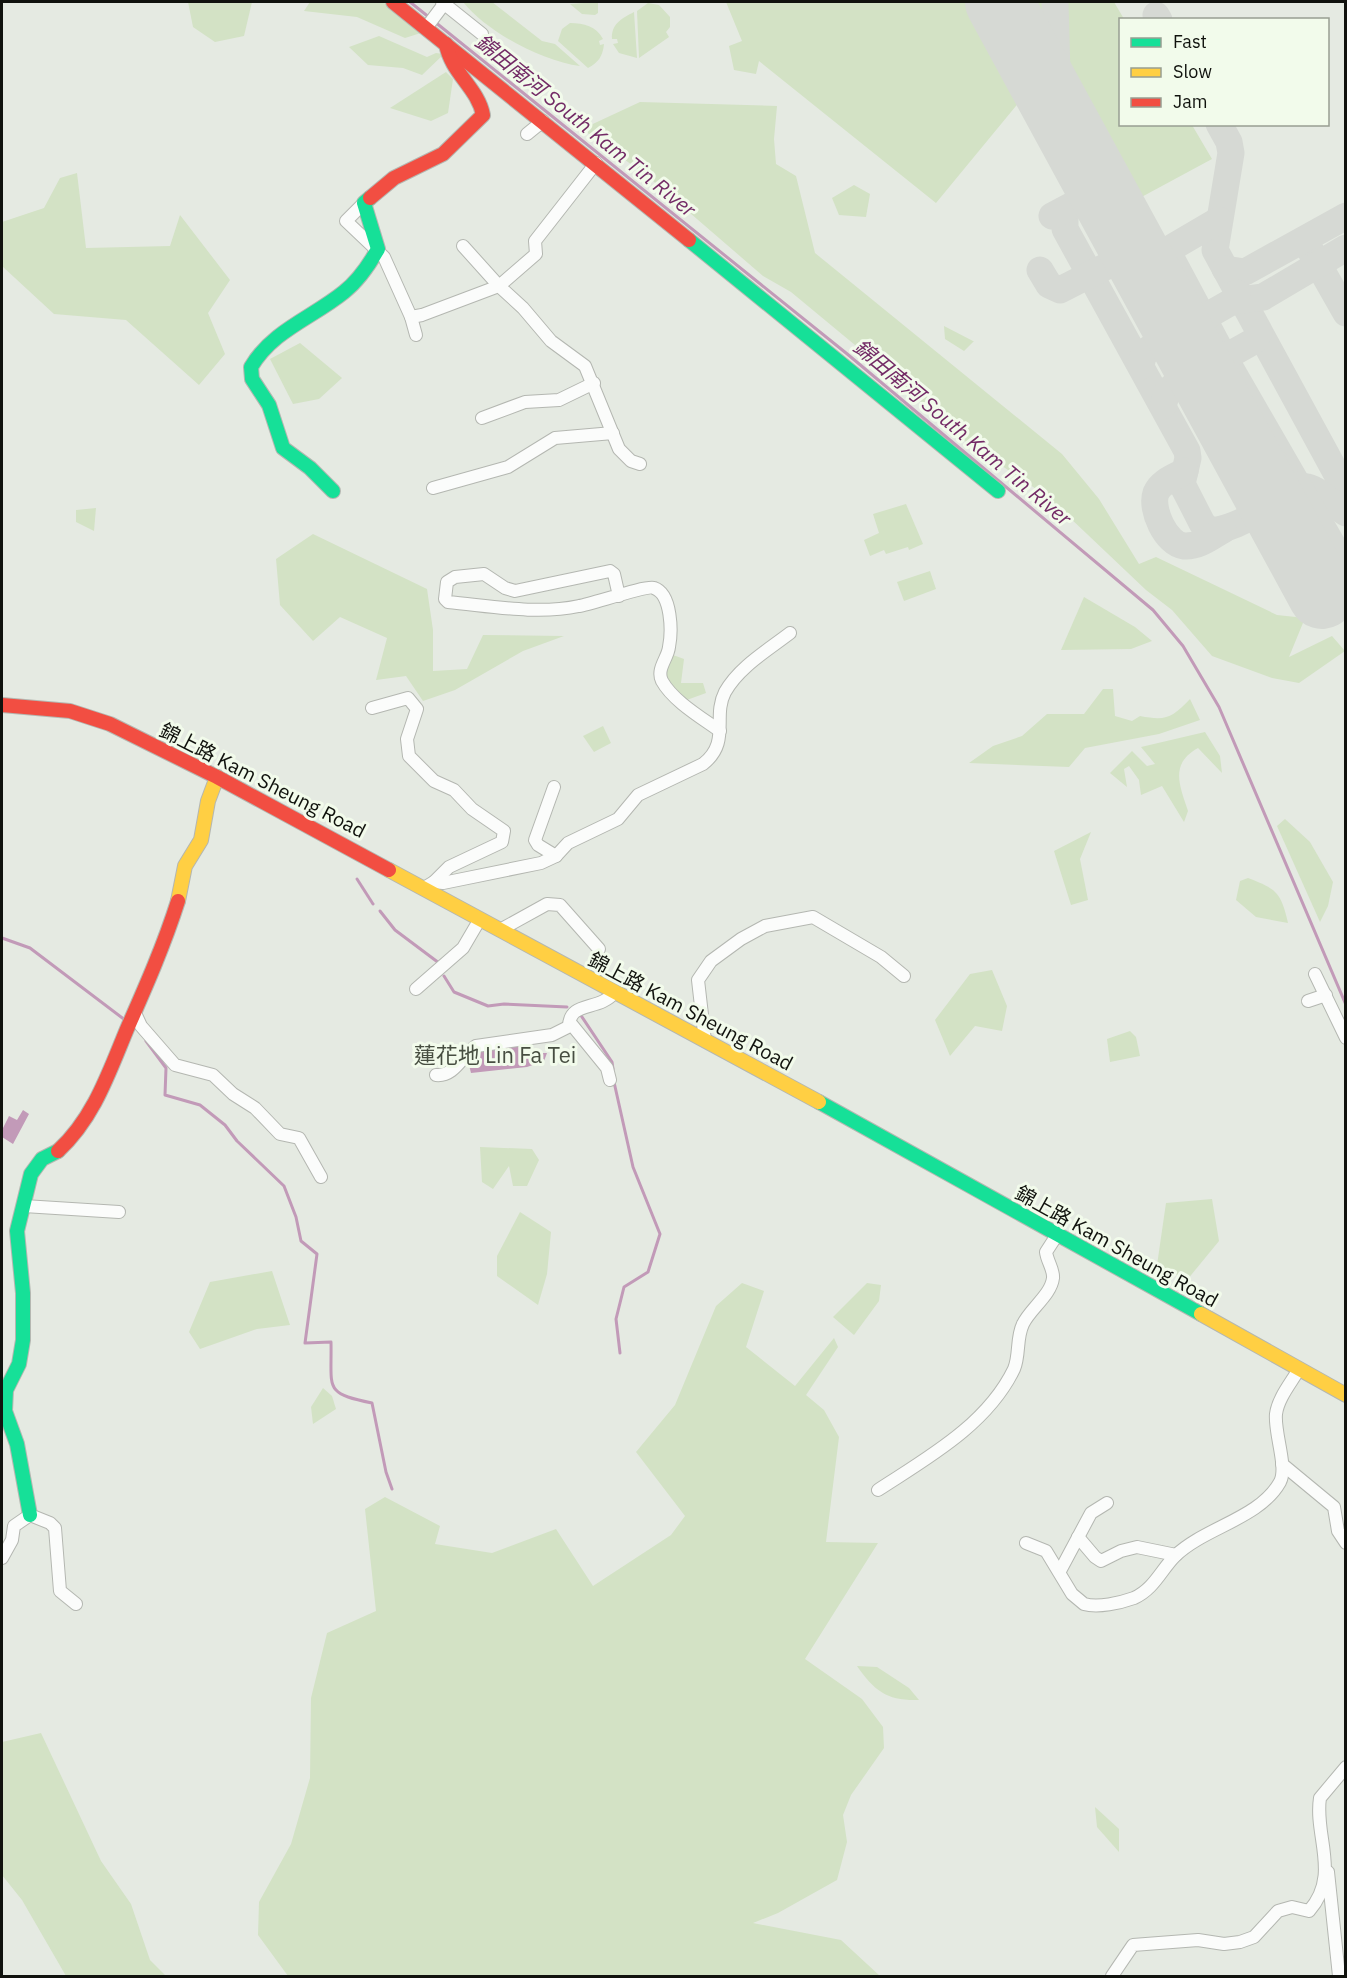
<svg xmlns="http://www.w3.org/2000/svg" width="1347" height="1978" font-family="'IBM Plex Sans','Noto Sans TC',sans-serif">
  <rect width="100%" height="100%" fill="#e5eae2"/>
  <g fill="#d3e2c5">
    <polygon points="188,2 252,2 244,36 215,42 193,27"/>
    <polygon points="310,2 383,2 424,32 405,38 357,17 304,11"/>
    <path d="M 463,2 L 492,2 L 542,41 L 555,44 L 580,66 C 542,61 487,32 463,2 Z"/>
    <polygon points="598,2 598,13 595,15 582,14 570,4"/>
    <polygon points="726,2 966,2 1020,101 936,203 759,61 756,74 734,70 729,46 742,41"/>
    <polygon points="1027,2 1049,2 1050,43"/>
    <polygon points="1061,2 1114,2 1124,19 1120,20 1120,124 1192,125 1212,159 1136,200 1063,66"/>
    <polygon points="648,3 659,5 670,17 670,27 666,32 669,37 639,58 637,11"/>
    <path d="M 634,12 L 637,58 L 619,53 L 613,44 L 618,43 L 617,39 L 612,39 C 611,24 622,18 634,12 Z"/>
    <path d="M 570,23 C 584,23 596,26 603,39 L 599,41 L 600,45 L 604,44 C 603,56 598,63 588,68 L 558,41 L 562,29 Z"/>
    <polygon points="379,36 427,57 436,53 444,54 422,75 403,68 368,65 349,47"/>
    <polygon points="446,72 453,79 448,113 431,121 390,108"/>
    <polygon points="640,102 777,106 774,139 776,164 796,176 815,253 1062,454 1099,499 1139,564 1156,557 1277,615 1305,618 1289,657 1332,636 1345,651 1299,683 1272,678 1212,656 1172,610 1146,590 1048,497 962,439 890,374 791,292 763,276 646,175 582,129"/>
    <polygon points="77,173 86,248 170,246 180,215 230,280 208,313 225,354 199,385 126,320 54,314 2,266 2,222 44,208 60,178"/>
    <polygon points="854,185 870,194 866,217 839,215 832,198"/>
    <polygon points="944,326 973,341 974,341 964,351 945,339"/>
    <polygon points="300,343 342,378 319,399 293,404 270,359"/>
    <polygon points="906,504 923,544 909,550 908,547 886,554 884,550 870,556 864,540 879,533 873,514"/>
    <polygon points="96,508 94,531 76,522 76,510"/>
    <polygon points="313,534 427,589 433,630 433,671 467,669 483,635 564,636 523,651 455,690 423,701 406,676 376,680 387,638 340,617 313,641 280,605 276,559"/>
    <polygon points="930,571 936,589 904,601 897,582"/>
    <polygon points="1084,597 1135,627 1152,641 1131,649 1061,650"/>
    <polygon points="673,655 684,659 681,683 703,683 706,693 684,701 670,687 663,671"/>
    <path d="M 1103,689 L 1113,689 L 1115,716 L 1132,721 L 1140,716 C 1166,721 1172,718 1190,699 L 1200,720 L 1159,734 L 1085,748 L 1069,767 L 969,763 L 993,746 L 1022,736 L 1047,714 L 1084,714 Z"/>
    <polygon points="603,726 611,743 594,752 583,736"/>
    <path d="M 1205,732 L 1220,756 L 1222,773 L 1198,748 C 1169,764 1180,786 1188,811 L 1184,822 L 1162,786 L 1141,795 L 1139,780 L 1129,766 L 1124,769 L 1127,787 L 1110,773 L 1132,751 L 1147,766 L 1155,764 L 1141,747 Z"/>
    <polygon points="1285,819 1310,842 1333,882 1328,906 1320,922 1277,826"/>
    <polygon points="1091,832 1080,859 1088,900 1071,905 1054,851"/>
    <path d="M 1248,878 C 1277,889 1281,893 1288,923 L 1256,917 L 1236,900 L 1240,881 Z"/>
    <polygon points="992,970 1007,1006 1002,1031 975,1026 950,1056 935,1020 970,974"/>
    <polygon points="1130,1031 1136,1037 1140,1056 1110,1062 1107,1039"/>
    <polygon points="480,1147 532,1149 539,1160 527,1186 513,1186 509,1166 493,1189 482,1182"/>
    <polygon points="1212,1199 1219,1241 1187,1280 1157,1265 1166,1203"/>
    <polygon points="520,1212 551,1232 547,1274 538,1305 497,1276 497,1256"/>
    <polygon points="272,1271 290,1325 257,1329 200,1349 189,1332 210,1282"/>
    <polygon points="742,1283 764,1291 746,1347 795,1386 834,1338 838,1347 806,1395 824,1410 839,1437 826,1542 878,1543 805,1659 862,1699 883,1727 884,1748 851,1795 843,1815 847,1842 837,1880 778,1913 753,1923 841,1940 880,1976 288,1976 258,1935 259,1902 291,1844 310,1778 311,1698 327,1633 376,1611 365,1509 385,1497 440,1526 435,1544 492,1553 556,1529 593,1586 671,1535 685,1516 636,1452 675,1405 716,1306"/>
    <polygon points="867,1283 881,1285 879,1301 854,1335 833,1317"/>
    <polygon points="323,1388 332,1396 336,1409 313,1424 311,1407"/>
    <path d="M 857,1666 L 877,1667 L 909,1688 L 919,1700 C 888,1701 875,1692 857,1666 Z"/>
    <polygon points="41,1733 101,1861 131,1904 150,1960 166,1976 66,1976 22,1900 2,1875 2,1742"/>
    <polygon points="1095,1807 1119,1829 1119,1852 1097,1827"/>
  </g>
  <g fill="#c29ab8">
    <polygon points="523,1041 530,1053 547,1053 544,1061 527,1067 471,1073 467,1057 475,1050"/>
    <polygon points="23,1110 29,1114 13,1144 2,1137 2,1130 9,1116 17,1120"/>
  </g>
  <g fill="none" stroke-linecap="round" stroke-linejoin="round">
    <g stroke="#c29ab8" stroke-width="3">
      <polyline points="410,2 430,18"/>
      <polyline points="435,22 846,353 1153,610 1183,646 1219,707 1346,1005"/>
      <polyline points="357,879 373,904"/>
      <polyline points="380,911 395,930 439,963"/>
      <polyline points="2,938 30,948 125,1020"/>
      <polyline points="444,976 454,992 488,1006 504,1004 567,1007"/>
      <polyline points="580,1014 612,1062 613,1069"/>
      <path d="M 146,1041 L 166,1068 L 165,1095 L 200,1105 L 225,1125 L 237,1141 L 284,1186 L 296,1217 L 301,1241 L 317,1254 L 305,1343 L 331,1342 C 332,1389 323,1393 372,1403 L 386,1472 L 392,1489"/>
      <polyline points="614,1082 633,1167 660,1234 648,1272 624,1287 616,1319 620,1353"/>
    </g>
    <g stroke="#d6d9d4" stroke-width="27">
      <polyline points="1055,2 1058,110"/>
      <polyline points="1156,15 1159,20"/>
      <polyline points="1219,124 1229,142 1231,153 1215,250 1346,491"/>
      <path d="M 1069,209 L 1065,213 L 1065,229 L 1187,451 L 1188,458 L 1182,484 L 1202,523 L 1209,531 C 1226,530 1247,521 1260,510 C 1273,498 1286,481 1307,487 C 1320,490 1334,505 1346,513"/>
      <polyline points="1052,216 1101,190"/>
      <polyline points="1219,220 1173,247 1170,256 1224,357 1340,558 1346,559"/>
      <polyline points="1309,248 1346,313"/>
      <polyline points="1225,269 1245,272 1346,216"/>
      <polyline points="1040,270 1049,285 1060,290 1105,267"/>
      <polyline points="1233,301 1263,297 1346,248"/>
      <polyline points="1141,366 1143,356 1149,349 1233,301 1237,293"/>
      <polyline points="1163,406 1167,392 1172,387 1254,341 1259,333"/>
      <polyline points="1234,433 1284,469"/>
      <path d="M 1185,471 C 1175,477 1161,481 1156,493 C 1150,509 1166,544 1184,546 C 1199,547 1211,537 1223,530"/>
    </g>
    <polyline stroke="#d6d9d4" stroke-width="68" points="999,2 1322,595"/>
    <g stroke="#b4b7b1" stroke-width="14">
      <g id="street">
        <polyline points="442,2 482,34"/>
        <polyline points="426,28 444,4"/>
        <polyline points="527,134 543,121"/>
        <polyline points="364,203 346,221 384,257 411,317 422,315 499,286 536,254 535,241 596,163"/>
        <polyline points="463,246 499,286 523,308 551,341 585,366 619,449 631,461 640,464"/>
        <polyline points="411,317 416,335"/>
        <polyline points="482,418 525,402 559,400 594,383"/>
        <polyline points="433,488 508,467 555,438 613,433"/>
        <path d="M 619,596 L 614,574 L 610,571 L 515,591 L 505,588 L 484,574 L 455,577 L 447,582 L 445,599 L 448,602 C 491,606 537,615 579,606 C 592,604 647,585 654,588 C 672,594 672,632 669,647 C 668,658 656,669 662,681 C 673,701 702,718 720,731"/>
        <polyline points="372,708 408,698 417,709 407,739 409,756 434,781 454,790 472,809 504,831 502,842 449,867 434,882"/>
        <polyline points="554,787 535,840 538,845 556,856"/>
        <path d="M 424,888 L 434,882 L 443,883 L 541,863 L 556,856 L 568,843 L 618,819 L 638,795 L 703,764 C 731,742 712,717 725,692 C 739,667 768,650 790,633"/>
        <polyline points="500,930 547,904 560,905 599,949"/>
        <polyline points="1315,974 1346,1038"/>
        <polyline points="416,989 463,948 480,919"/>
        <polyline points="1308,1001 1326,995"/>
        <polyline points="135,1013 141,1026 175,1065 213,1075 233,1094 255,1108 280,1134 299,1138 321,1177"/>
        <path d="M 569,1026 C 570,1000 599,1012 615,992"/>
        <polyline points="705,1041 698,980 711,961 741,939 765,926 813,917 881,957 904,976"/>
        <path d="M 436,1075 C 455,1077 462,1055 476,1046 L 552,1035 L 572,1025 L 607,1068 L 610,1080"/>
        <polyline points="24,1206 119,1212"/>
        <polyline points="1282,1464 1334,1507 1338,1531 1346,1543"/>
        <path d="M 878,1490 C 927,1458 987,1425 1014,1369 C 1020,1355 1016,1338 1023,1324 C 1030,1309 1051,1295 1053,1278 C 1054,1270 1047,1261 1046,1252 L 1057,1235"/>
        <polyline points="1078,1537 1095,1557 1101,1561 1121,1551 1137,1547 1176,1555"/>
        <path d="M 1026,1543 L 1046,1551 L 1072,1594 L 1084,1604 C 1098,1608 1120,1603 1134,1598 C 1154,1589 1161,1570 1175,1556 C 1205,1527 1259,1519 1280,1482 C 1288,1467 1274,1433 1276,1414 C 1278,1398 1291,1383 1299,1369"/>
        <polyline points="2,1558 12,1540 14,1526 30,1515 50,1523 55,1528 60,1591 76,1604"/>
        <polyline points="1060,1571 1091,1513 1107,1503"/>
        <polyline points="1328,1872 1339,1976"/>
        <path d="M 1112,1976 L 1133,1945 L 1198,1940 L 1224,1944 L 1240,1942 L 1254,1937 L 1278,1911 L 1292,1907 L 1309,1911 C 1341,1875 1314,1836 1320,1798 L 1346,1767"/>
      </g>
    </g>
    <g stroke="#b4b7b1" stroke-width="16">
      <g id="fast">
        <polyline points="689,240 998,491"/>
        <path d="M 333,491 L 310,468 L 283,448 L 269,405 L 252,379 L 251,367 C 273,330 312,318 344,292 C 358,281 369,265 378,249 L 364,203 L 370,198"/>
        <polyline points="819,1102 1201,1314"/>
        <polyline points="30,1515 17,1444 5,1411 6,1390 19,1364 23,1340 23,1293 17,1231 31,1174 42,1159 58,1151"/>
      </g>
    </g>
    <g stroke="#b4b7b1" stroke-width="16">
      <g id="slow">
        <polyline points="389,870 819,1102"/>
        <polyline points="178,901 185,866 201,840 208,801 217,777"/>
        <polyline points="1201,1314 1346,1395"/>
      </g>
    </g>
    <g stroke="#b4b7b1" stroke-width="16">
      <g id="jam">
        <polyline points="393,2 689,240"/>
        <path d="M 370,198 L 394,178 L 443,154 L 483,115 C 478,88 451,73 446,44"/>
        <polyline points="2,705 70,711 110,724 217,777 389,870"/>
        <path d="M 58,1151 C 94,1118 109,1072 127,1029 C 146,986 164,945 178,901"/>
      </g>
    </g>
    <use href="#street" stroke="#fbfcfb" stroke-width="12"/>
    <use href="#fast" stroke="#16e098" stroke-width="14"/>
    <use href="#slow" stroke="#ffcf43" stroke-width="14"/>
    <use href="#jam" stroke="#f24e42" stroke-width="14"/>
  </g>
  <g text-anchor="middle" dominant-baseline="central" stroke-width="6" stroke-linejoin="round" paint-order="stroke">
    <g font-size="20" fill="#10120d" stroke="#f2fbeb">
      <text transform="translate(263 780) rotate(27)">錦上路 Kam Sheung Road</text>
      <text transform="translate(691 1011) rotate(28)">錦上路 Kam Sheung Road</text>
      <text transform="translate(1117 1246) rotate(29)">錦上路 Kam Sheung Road</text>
    </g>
    <g font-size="21" font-style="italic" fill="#732b66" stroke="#f2fbeb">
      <text transform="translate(586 125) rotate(39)">錦田南河 South Kam Tin River</text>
      <text transform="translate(963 432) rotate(40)">錦田南河 South Kam Tin River</text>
    </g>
    <g font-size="22" fill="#474e41" stroke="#f2fbeb">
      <text x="495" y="1054">蓮花地 Lin Fa Tei</text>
    </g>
  </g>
  <rect width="1347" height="1978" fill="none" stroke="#10120d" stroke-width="6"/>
  <rect x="1119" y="18" width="210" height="108" fill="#f2fbeb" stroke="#989e92" stroke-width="1.5"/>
  <rect x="1131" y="38" width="30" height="9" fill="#16e098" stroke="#989e92" stroke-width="1.5"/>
  <text x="1173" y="48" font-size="18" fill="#10120d">Fast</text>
  <rect x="1131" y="68" width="30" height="9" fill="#ffcf43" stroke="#989e92" stroke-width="1.5"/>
  <text x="1173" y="78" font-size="18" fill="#10120d">Slow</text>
  <rect x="1131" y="98" width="30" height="9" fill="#f24e42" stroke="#989e92" stroke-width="1.5"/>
  <text x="1173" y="108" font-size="18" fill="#10120d">Jam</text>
</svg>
